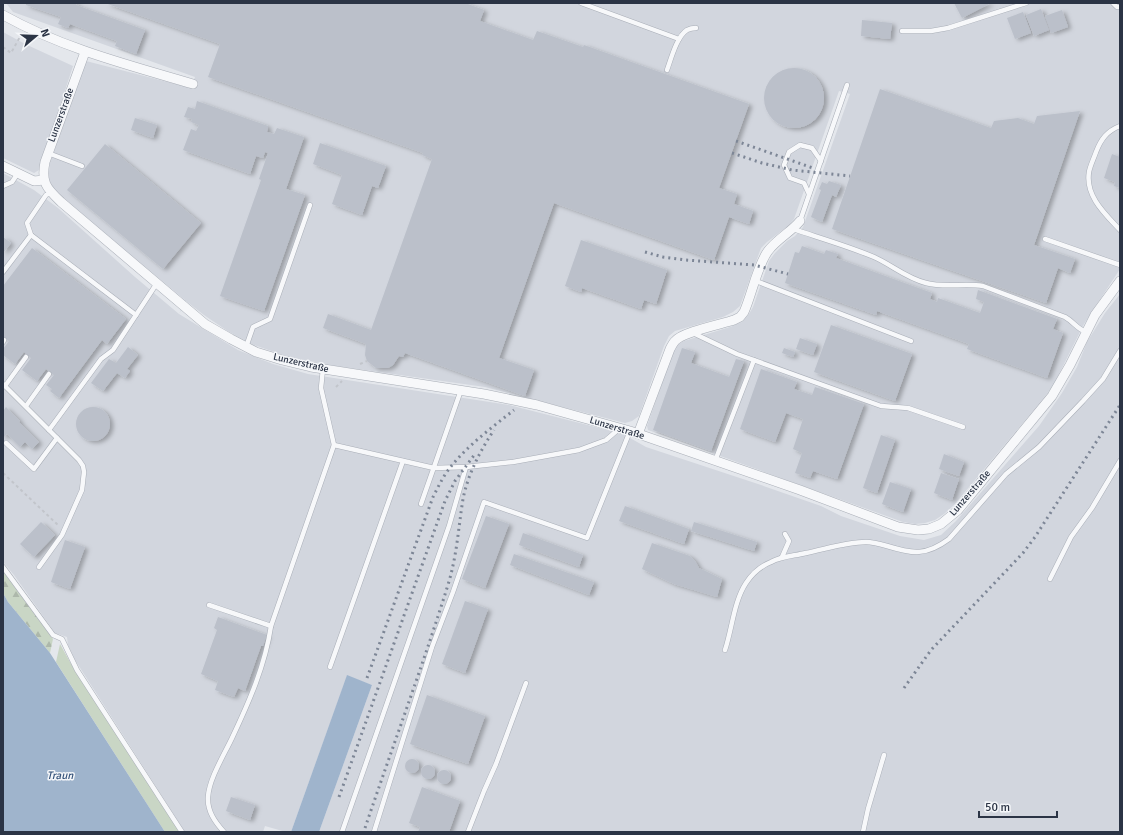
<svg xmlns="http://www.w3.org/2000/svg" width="1123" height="835" font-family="Signika,sans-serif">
  <defs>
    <pattern id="forest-firs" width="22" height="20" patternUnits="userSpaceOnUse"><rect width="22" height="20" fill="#c9d6c5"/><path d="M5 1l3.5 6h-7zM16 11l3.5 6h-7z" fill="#adb8ab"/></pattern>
    <filter id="shadow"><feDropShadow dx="3.5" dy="2" stdDeviation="2" flood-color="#0004"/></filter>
  </defs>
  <rect width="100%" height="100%" fill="#e4e7ec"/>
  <g fill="#d2d6de">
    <polygon points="6,3 1120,3 1120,269 1084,324 1053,386 1038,405 954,505 944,514 935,520 925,523 915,524 903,522 648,430 647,426 673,352 677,345 684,341 730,327 742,322 749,314 753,307 769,261 775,253 787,241 795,236 803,227 850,94 839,91 794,219 788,226 767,242 761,248 740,306 733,312 723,317 675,331 669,336 664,346 639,416 632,421 625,423 485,387 336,366 289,357 254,345 229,332 204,315 186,301 179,314 238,350 273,364 308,374 509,405 623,434 646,447 758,484 821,506 841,516 900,536 924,540 941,535 956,521 1039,426 1062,393 1077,367 1087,342 1105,313 1120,294 1120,832 319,832 372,685 347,676 291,832 286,832 265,826 263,832 185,832 75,660 68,645 67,637 55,633 14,575 3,562 3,173 34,190 58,208 135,277 179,314 185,300 63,198 53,188 49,180 49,171 50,163 86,61 191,88 195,77 13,12"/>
    <polygon points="3,32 25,44 73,66 39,170 34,173 3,158"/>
  </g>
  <polygon fill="#c9d6c5" points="60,644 75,671 180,832 165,832 56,662"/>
  <polygon fill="url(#forest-firs)" points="3,571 53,639 50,653 8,602 3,593"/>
  <g fill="#9fb4cc">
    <polygon points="3,593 8,602 50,653 165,832 3,832"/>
    <polygon points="347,675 372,685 319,832 291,832"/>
  </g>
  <g fill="#bbc0ca" filter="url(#shadow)">
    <polygon points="26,3 77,3 76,5 145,30 136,54 115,46 117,41 70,24 68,28 58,24 61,17 26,5"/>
    <polygon points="105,3 465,3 484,10 480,21 533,40 537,31 583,47 584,45 749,104 719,188 737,194 734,204 753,211 749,224 729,217 714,260 554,203 499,358 534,370 525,396 405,353 403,357 399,356 393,365 388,368 376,368 367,361 365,355 366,344 323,328 328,314 371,330 432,159 422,155 423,153 208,77 220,44"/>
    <polygon points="954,3 991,3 962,18"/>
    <polygon points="1041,9 1049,30 1034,36 1026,15"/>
    <polygon points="1062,10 1068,27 1051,33 1045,16"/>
    <polygon points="1023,12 1031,33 1015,39 1007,18"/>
    <polygon points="862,20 892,23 890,39 861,36"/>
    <circle cx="794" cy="98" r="30"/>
    <polygon points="880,89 991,128 994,121 1018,118 1034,124 1037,116 1080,111 1034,245 1075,259 1070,273 1058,268 1046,303 832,229"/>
    <polygon points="197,101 268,126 267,132 274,134 277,128 304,137 286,189 305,195 264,311 220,296 261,180 259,179 268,153 265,152 263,158 256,156 250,174 183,150 191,129 196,131 199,125 191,122 192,119 184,117 188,107 195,109"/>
    <polygon points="135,118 157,125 153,138 131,130"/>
    <polygon points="320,143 386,166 378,188 372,186 362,215 332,204 342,175 313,164"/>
    <polygon points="105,144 201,223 163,269 67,190"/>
    <polygon points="1112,154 1120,157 1120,188 1114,186 1115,182 1104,178"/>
    <polygon points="829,181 841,185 836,197 832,195 822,222 811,217 821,190 819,189 822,182 827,184"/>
    <polygon points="3,237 11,243 3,253"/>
    <polygon points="581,240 667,270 656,304 644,300 641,309 582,288 581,292 565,286"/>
    <polygon points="802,246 824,254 826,250 838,254 836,258 932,293 930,299 937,302 938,298 980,313 984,302 976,299 978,290 1057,319 1053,329 1063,333 1047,378 967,349 969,344 877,311 876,315 785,283 795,252 799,253"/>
    <polygon points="32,248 126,319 107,344 102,340 59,398 50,391 52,389 46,385 54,375 46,369 37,381 22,370 31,358 24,352 15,364 3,355 3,349 9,341 3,337 3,286"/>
    <polygon points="831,325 912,354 895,401 814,372"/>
    <polygon points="800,338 817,344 813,355 796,349"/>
    <polygon points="128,347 138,355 127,369 130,371 125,378 117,373 103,391 91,383 109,359 116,363"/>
    <polygon points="682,348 695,352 691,363 729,377 736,359 744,361 711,451 653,430"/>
    <polygon points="784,348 795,352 793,357 782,353"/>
    <polygon points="761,369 797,382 794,389 812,395 815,387 864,404 837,479 813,471 810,478 795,473 802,453 793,449 803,419 786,413 775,442 740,429"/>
    <circle cx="93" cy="424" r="17"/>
    <polygon points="6,407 20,421 19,422 39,442 32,449 25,442 20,447 7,434 3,438 3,411"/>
    <polygon points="881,435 895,440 877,493 863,488"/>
    <polygon points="944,454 964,462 959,476 939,469"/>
    <polygon points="941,473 959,479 952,500 934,493"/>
    <polygon points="890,482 911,489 903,512 882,504"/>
    <polygon points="625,506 689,529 684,544 619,521"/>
    <polygon points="486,516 509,524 485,588 462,579"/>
    <polygon points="41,522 55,535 34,557 20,544"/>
    <polygon points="694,522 757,542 754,551 691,531"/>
    <polygon points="523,533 583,555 579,567 519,545"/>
    <polygon points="65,540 85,547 70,589 51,582"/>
    <polygon points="652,543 690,556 695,561 699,568 722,579 717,597 674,584 642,569"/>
    <polygon points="514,554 594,582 589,595 510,565"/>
    <polygon points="465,601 488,609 465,673 442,664"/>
    <polygon points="218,617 267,635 263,646 261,646 245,691 238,688 234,697 215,690 218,681 201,674 217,630 214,628"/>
    <polygon points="427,695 485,716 468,764 410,744"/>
    <circle cx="412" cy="766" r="7"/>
    <circle cx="428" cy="772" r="7"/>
    <circle cx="444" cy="777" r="7"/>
    <polygon points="422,787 460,801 449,832 418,832 420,827 409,823"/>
    <polygon points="231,797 255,805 250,820 226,811"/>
  </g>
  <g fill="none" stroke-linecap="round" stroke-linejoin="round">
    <g stroke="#a9aeb7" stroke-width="5.5">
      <g id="lane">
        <polyline points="581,3 679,39"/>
        <polyline points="1113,3 1117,7 1120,7"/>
        <polyline points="902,31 931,31 948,28 1026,3"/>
        <path d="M 667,70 C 671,59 677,36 687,30 C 689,29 693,28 696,28"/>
        <path d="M 1120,126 C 1107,131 1101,139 1096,152 C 1094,158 1090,166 1089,172 C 1085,196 1105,214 1120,230"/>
        <polyline points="48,153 82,166"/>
        <polyline points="3,186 12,182 18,173"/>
        <polyline points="809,194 804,183 790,178 784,165 789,152 800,145 812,148 821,161"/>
        <polyline points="800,221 847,85"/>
        <path d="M 793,229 C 820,238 848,246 874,257 C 892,265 906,278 926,283 C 944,288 965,283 983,286 L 1065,317 C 1074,322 1076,328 1086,332"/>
        <polyline points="31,235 136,315"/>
        <polyline points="1045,239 1120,265"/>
        <polyline points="3,272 31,235 27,223 46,195 51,193"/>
        <polyline points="756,281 911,341"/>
        <polyline points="693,333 737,354 881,406 908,408 963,427"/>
        <polyline points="3,342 4,340"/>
        <polyline points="246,347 253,327 270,319 310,205"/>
        <polyline points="3,384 79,460 83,466 84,472 82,490 62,535 39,567"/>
        <polyline points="5,386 26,357"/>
        <polyline points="26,406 49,374"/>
        <polyline points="49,430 101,359 113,350 157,283"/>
        <polyline points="6,443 34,469 57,438"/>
        <polyline points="334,445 434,468 466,467 513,462 579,450 606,440 620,428"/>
        <polyline points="715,461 754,360"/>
        <polyline points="421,504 461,390"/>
        <polyline points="782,557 789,541 785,534"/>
        <polyline points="3,567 53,635 62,639 77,670 182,832"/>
        <polyline points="1050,579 1071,537 1092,508 1120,461"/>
        <polyline points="209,605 271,626 334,445 321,388 323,369"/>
        <path d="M 725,650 C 732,629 734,601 746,583 C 752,574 761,566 771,562 C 782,556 794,556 806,553 C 826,549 846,542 866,542 C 873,542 880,544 887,546 C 913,554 926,556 949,539 L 1006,474 L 1039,447 L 1083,401 L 1103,379 L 1120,351"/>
        <polyline points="330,667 403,461"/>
        <path d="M 224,832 C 215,822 207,811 208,797 C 209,779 224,755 232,738 C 249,702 265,666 271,626"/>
        <polyline points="342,832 449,526 466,467"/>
        <polyline points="374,832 432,647 453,592 484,502 587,538 630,431"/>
        <polyline points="468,832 484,791 496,764 526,683"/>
        <polyline points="863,832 868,809 884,755"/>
      </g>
    </g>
    <g stroke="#a9aeb7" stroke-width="10">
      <g id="street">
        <path d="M 3,15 C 62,48 128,65 193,84"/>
        <path d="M 85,52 L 45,162 C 41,182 46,188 61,202 L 205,324 L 231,339 L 256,352 L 282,360 L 311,367 L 484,394 L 537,405 L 630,431 L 800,490 L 898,527 L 918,530 L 929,529 L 941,524 L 958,510 L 1052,396 L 1070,365 L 1095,315 L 1120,281"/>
        <polyline points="3,166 34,181 44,180"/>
        <path d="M 638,434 L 670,349 C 671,347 673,343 675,341 C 682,332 722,324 734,320 L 740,317 L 744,312 C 752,294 757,266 768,251 C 777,239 791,232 800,221"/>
      </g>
    </g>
    <g stroke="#c2c5cb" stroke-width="2" stroke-dasharray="3 3" stroke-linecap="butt">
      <polyline points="3,47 11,53 21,35"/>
      <polyline points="360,364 367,361"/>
      <polyline points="336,387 342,381"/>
      <polyline points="3,473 59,526"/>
    </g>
    <use href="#lane" stroke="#f7f8fa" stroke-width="4.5"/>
    <use href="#street" stroke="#f7f8fa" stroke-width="9"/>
    <g stroke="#7d8696" stroke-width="3" stroke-dasharray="2 4" stroke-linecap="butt">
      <polyline points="736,141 813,168"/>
      <polyline points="732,153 762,163 792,170 850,176"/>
      <polyline points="645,252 663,257 686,260 754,265 788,274"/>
      <path d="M 367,678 L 433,497 C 437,489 441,481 446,473 C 464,448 490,429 514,410"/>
      <polyline points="904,688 931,650 1023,553 1035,537 1120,405"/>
      <polyline points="339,797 445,501 455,481 475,454"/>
      <path d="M 365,828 C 392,748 422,668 447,588 C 457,557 458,530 463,499 C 468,474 480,451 494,430"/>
    </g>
  </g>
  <g text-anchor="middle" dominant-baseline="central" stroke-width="3" stroke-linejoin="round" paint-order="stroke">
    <g font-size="10" fill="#2b3445" stroke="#f4f6f9">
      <text transform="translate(61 115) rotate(-70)">Lunzerstraße</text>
      <text transform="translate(301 363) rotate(13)">Lunzerstraße</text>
      <text transform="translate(617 428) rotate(17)">Lunzerstraße</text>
      <text transform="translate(970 493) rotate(-49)">Lunzerstraße</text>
    </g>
    <g font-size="11" font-style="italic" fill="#34527a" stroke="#f4f6f9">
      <text x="60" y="775">Traun</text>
    </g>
  </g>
  <rect width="1123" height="835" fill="none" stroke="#2b3445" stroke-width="8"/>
  <g transform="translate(36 36) rotate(71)" stroke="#f4f6f9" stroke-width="3" paint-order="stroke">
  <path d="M0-3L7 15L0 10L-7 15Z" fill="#2b3445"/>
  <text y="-6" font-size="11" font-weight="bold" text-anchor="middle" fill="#2b3445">N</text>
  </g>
  <path d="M979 811v6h78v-6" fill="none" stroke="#2b3445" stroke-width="2"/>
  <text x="985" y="811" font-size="12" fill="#2b3445" stroke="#f4f6f9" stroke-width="3" paint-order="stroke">50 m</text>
</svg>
